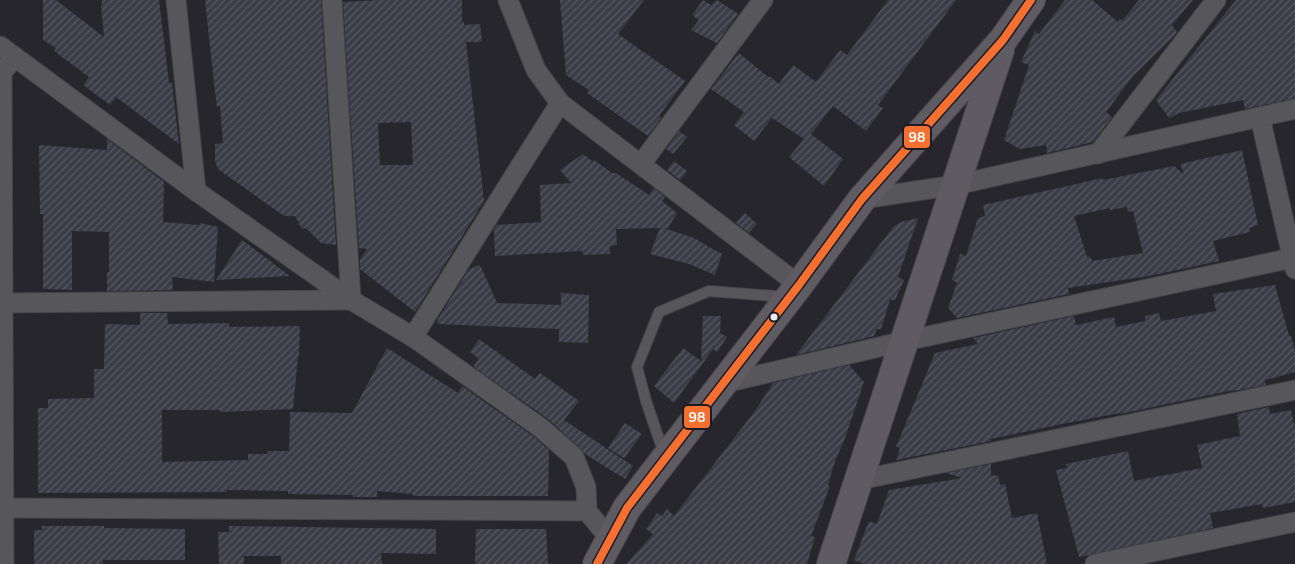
<svg xmlns="http://www.w3.org/2000/svg" width="1295" height="564" font-family="Mulish,sans-serif">
  <defs>
    <pattern id="building-hatch" width="6" height="6" patternUnits="userSpaceOnUse" patternTransform="scale(1.25)"><rect width="6" height="6" fill="#3b3c47"/><path d="M-1 1l2-2M0 6l6-6M5 7l2-2" fill="none" stroke="#585862"/></pattern>
  </defs>
  <rect width="100%" height="100%" fill="#27262c"/>
  <g fill="url(#building-hatch)" fill-rule="evenodd">
    <polygon points="43,0 56,0 104,37 101,5 102,5 102,0 159,0 169,83 172,83 179,144 116,97 110,105 83,85 89,77 54,51 56,48 43,40"/>
    <polygon points="205,0 321,0 336,245 321,243 306,228 302,229 295,216 284,216 218,169 215,161 215,144 223,143 220,106 217,107 214,83"/>
    <path d="M 380,0 L 462,0 L 462,22 L 464,22 L 464,25 L 480,24 L 482,42 L 466,42 L 484,201 L 415,312 L 360,269 L 360,259 L 367,249 L 359,248 L 343,2 ZM 411,122 L 413,165 L 380,165 L 378,123 Z"/>
    <polygon points="560,0 644,0 618,34 685,81 659,116 661,118 648,136 587,93 589,90 566,75"/>
    <polygon points="703,0 711,5 717,0 738,14 717,43 691,30 699,20 692,15"/>
    <polygon points="888,0 956,0 878,105 883,108 866,131 833,106 811,134 843,159 824,186 789,157 804,139 772,118 754,141 734,125 744,112 711,89 739,53 768,77 771,77 779,84 793,65 816,82 840,50 847,55"/>
    <polygon points="1065,0 1092,0 1118,22 1120,19 1122,21 1139,0 1193,0 1172,25 1177,32 1173,37 1133,76 1106,112 1112,117 1093,142 1047,153 1046,145 1020,149 1004,140 1029,65 1021,62 1035,31 1039,34"/>
    <polygon points="1236,0 1295,0 1295,98 1245,109 1243,100 1179,113 1169,118 1156,100"/>
    <polygon points="679,131 687,137 673,154 666,149"/>
    <polygon points="107,139 164,182 163,222 200,225 200,223 218,227 214,282 172,277 173,290 107,291 107,272 109,272 109,232 72,231 72,290 43,289 43,214 40,214 39,145 107,150"/>
    <path d="M 1242,150 L 1258,225 L 1249,228 L 1250,232 L 1213,241 L 1219,261 L 1149,276 L 1068,288 L 1069,294 L 957,318 L 948,308 L 957,283 L 952,280 L 960,254 L 966,256 L 978,218 L 985,216 L 983,205 L 1103,178 L 1103,180 L 1174,166 L 1184,174 L 1180,164 ZM 1127,207 L 1128,212 L 1133,211 L 1143,253 L 1092,261 L 1090,256 L 1087,257 L 1074,216 L 1110,208 L 1110,210 Z"/>
    <polygon points="583,154 593,162 594,160 612,173 616,173 649,195 654,188 665,197 662,201 677,213 668,228 664,228 694,238 709,247 722,254 715,275 689,264 650,254 660,228 616,229 617,245 610,246 610,254 583,255 582,251 495,256 494,230 496,225 541,222 540,185 571,183 560,170"/>
    <polygon points="674,161 687,171 680,180 667,170"/>
    <polygon points="745,213 757,224 749,233 736,223"/>
    <polygon points="918,218 898,277 904,280 895,300 890,300 881,329 877,329 874,336 796,355 893,227 901,222"/>
    <polygon points="242,240 290,276 216,280"/>
    <polygon points="480,265 497,303 561,305 561,293 589,295 588,343 559,342 559,329 437,324 438,319 469,269"/>
    <polygon points="1275,285 1289,336 1291,336 1295,351 1295,372 1265,380 1266,385 1233,391 1233,390 1120,414 1120,413 1062,424 991,439 991,441 896,460 900,448 896,447 935,353 978,344 973,338 1074,316 1076,325 1114,317 1116,327 1145,321 1145,316 1159,313 1161,321 1216,311 1213,294"/>
    <polygon points="140,313 167,313 168,324 229,323 229,327 300,326 299,356 298,356 293,409 220,412 220,410 162,410 162,462 248,460 248,454 267,454 268,451 289,451 290,412 352,413 387,348 458,393 462,386 534,437 549,450 548,496 413,496 413,494 377,491 377,497 353,497 353,495 288,494 288,491 227,490 227,492 38,493 38,408 48,408 48,399 94,398 94,369 104,369 105,324 140,325"/>
    <polygon points="703,316 721,316 720,333 727,337 717,352 713,349 674,403 654,386 683,348 701,361"/>
    <polygon points="479,339 535,379 540,373 579,401 564,420 633,466 625,479 585,454 581,449 548,419 475,368 474,365 479,359 470,352"/>
    <polygon points="849,365 864,382 845,438 834,464 828,485 830,486 811,536 815,537 807,564 626,564 653,534 646,529 657,513 662,516 667,509 674,516 755,411 773,383"/>
    <polygon points="1269,407 1270,414 1291,410 1295,428 1295,502 1263,508 1262,504 1210,513 1213,528 1079,557 1056,470 1067,468 1066,464 1128,451 1134,481 1202,468 1197,445 1240,436 1237,414"/>
    <polygon points="625,423 642,434 624,458 608,448"/>
    <polygon points="991,464 991,476 998,475 1000,485 1005,484 1012,518 1037,513 1047,564 864,564 854,560 869,521 877,524 889,490 962,478 946,473"/>
    <polygon points="42,526 104,526 104,528 185,529 185,560 103,560 103,564 34,564 34,530 42,530"/>
    <polygon points="229,526 436,529 436,554 381,553 382,564 281,564 281,556 244,556 244,564 219,564 218,532 229,532"/>
    <polygon points="476,529 546,529 548,564 475,564"/>
  </g>
  <g fill="none" stroke-linecap="round" stroke-linejoin="round">
    <g stroke="#454449" stroke-width="12">
      <polyline id="service" points="664,454 646,401 637,367 659,312 709,291 786,297"/>
    </g>
    <g stroke="#454449" stroke-width="21">
      <g id="minor">
        <polyline points="176,0 196,191"/>
        <polyline points="508,0 536,70 560,103 799,285"/>
        <polyline points="0,46 196,191 351,300 413,337 541,428 574,457 586,487 587,511 610,539"/>
        <polyline points="1260,117 1295,269"/>
        <polyline points="1098,154 1216,0"/>
        <polyline points="641,164 763,0"/>
        <polyline points="862,199 956,185 1295,109"/>
        <polyline points="0,303 351,300 332,0"/>
        <polyline points="413,337 560,103"/>
        <polyline points="724,383 905,341 1292,258"/>
        <polyline points="859,480 1295,390"/>
        <polyline points="0,508 587,511"/>
        <polyline points="4,564 2,72 15,57"/>
        <polyline points="1095,564 1295,522"/>
      </g>
    </g>
    <g stroke="#454449" stroke-width="30">
      <g id="secondary">
        <polyline points="597,564 627,508 799,285 862,199 1003,40 1031,0"/>
        <polyline points="831,564 1000,50"/>
      </g>
    </g>
    <use href="#service" stroke="#57565a" stroke-width="10"/>
    <use href="#minor" stroke="#57565a" stroke-width="19"/>
    <use href="#secondary" stroke="#5e5b62" stroke-width="28"/>
    <g stroke="#1d1b24" stroke-width="11">
      <polyline id="bus-1" points="597,564 627,508 799,285 862,199 1003,40 1031,0"/>
    </g>
    <use href="#bus-1" stroke="#f46f30" stroke-width="8"/>
  </g>
  <circle fill="#eeecf3" stroke="#1d1b24" stroke-width="2" cx="774" cy="317" r="4.5"/>
  <g stroke="#1d1b24" stroke-width="2">
    <rect x="903" y="125" width="28" height="24" rx="5" fill="#f46f30"/>
    <rect x="683" y="405" width="28" height="24" rx="5" fill="#f46f30"/>
  </g>
  <g font-size="14" text-anchor="middle" font-weight="bold" fill="#fff">
    <text x="917" y="142">98</text>
    <text x="697" y="422">98</text>
  </g>
</svg>
